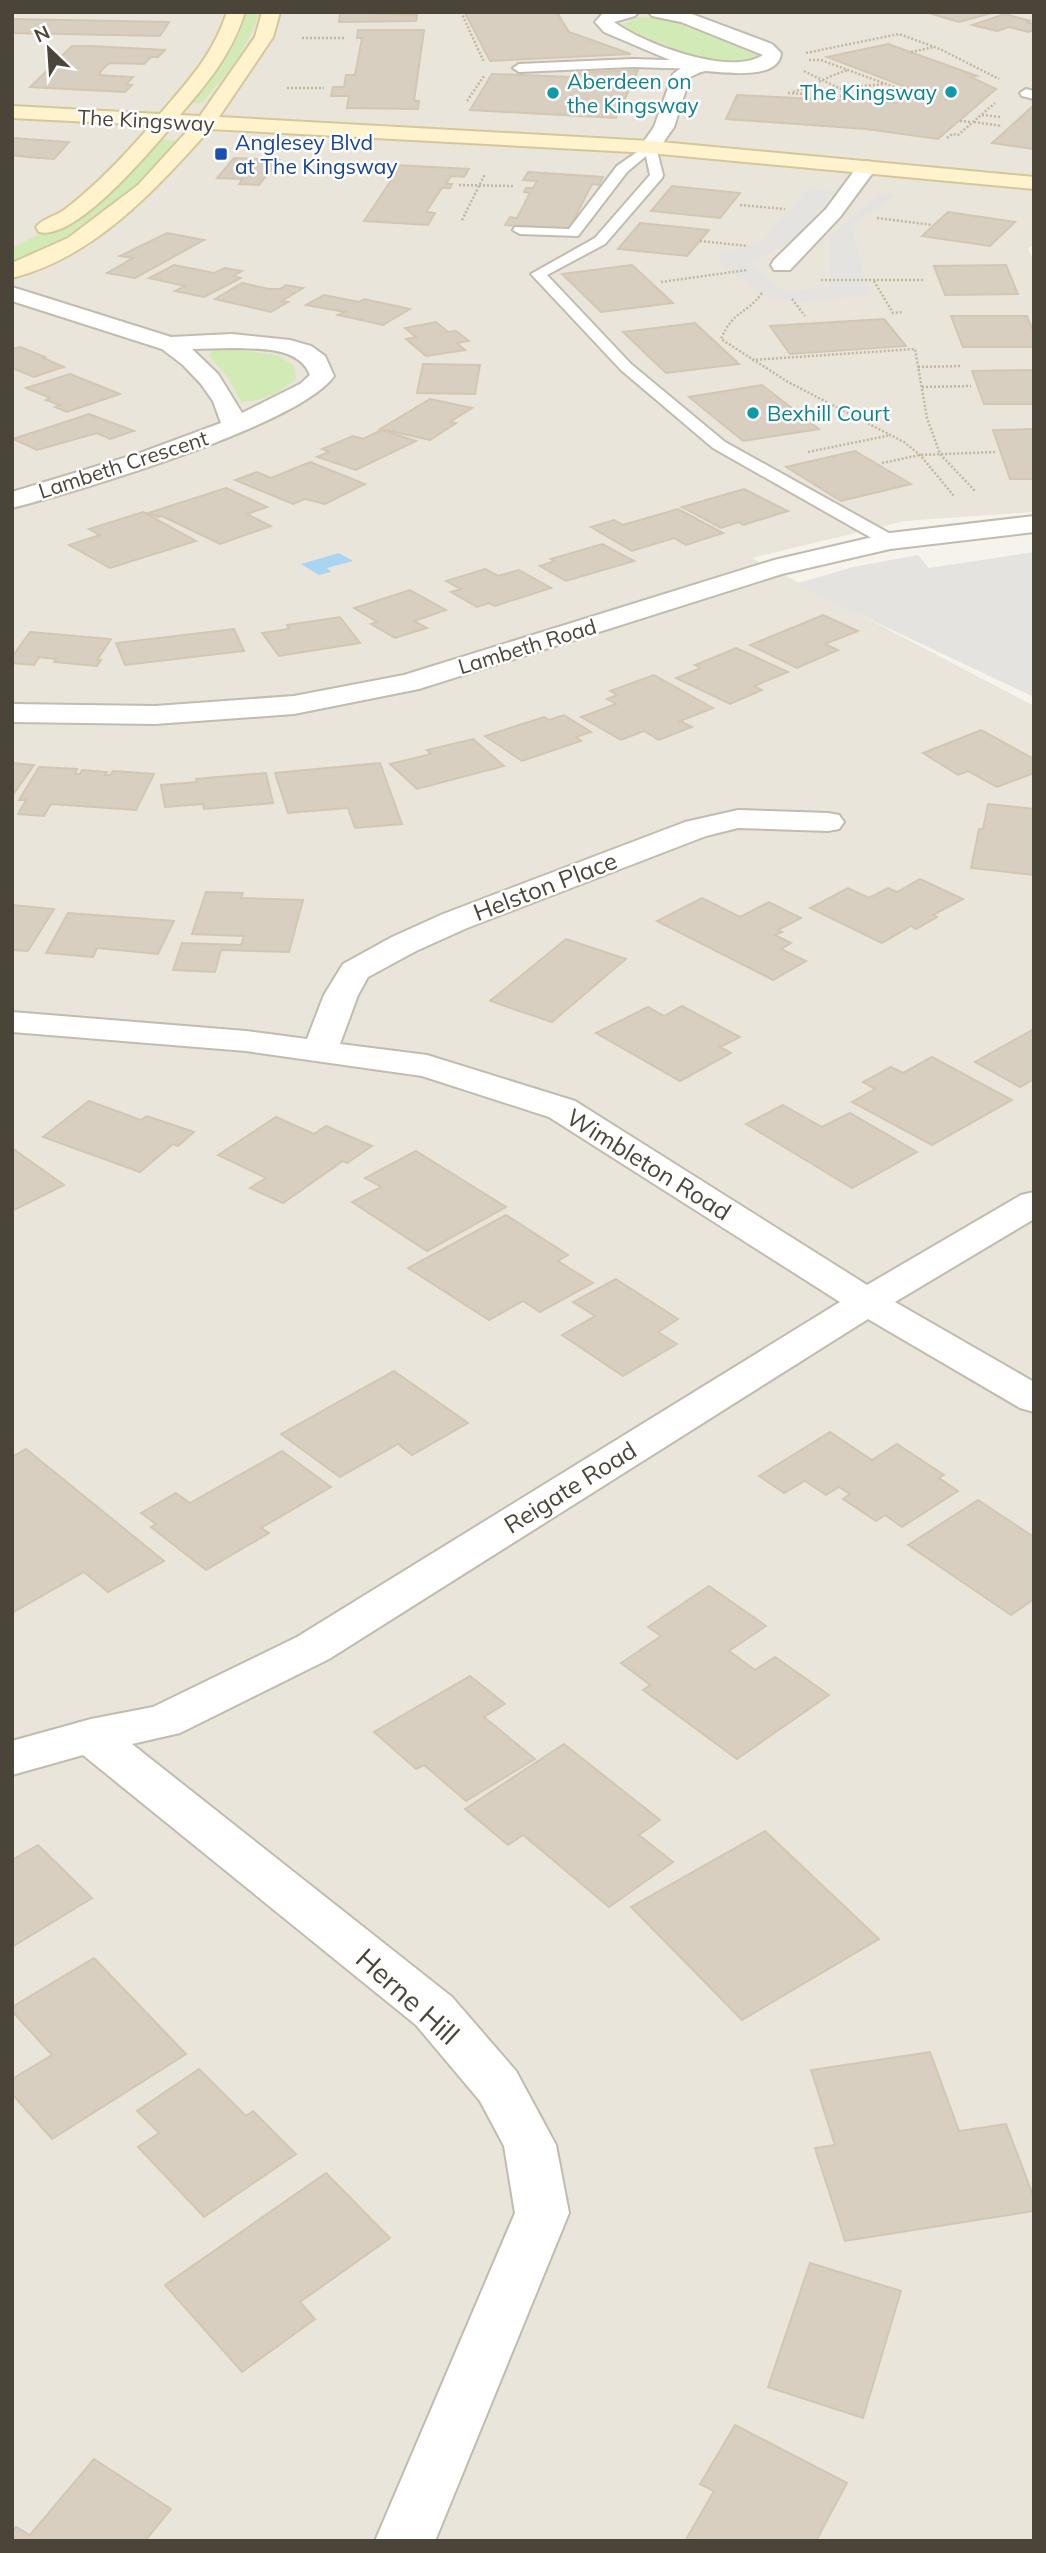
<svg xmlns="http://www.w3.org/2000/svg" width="1046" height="2553" font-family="Mulish,sans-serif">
  <rect width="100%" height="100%" fill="#f6f3ec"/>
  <polygon fill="#eae5da" points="12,12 1034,12 1034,244 1028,249 1034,261 1034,512 905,521 752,558 1034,706 1034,2541 12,2541"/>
  <g fill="#d2eab5">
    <path d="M 246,12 L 259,12 C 248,49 226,75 202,103 L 189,103 C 212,76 239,48 246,12 Z"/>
    <path d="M 640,17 L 668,19 L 753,50 L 758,52 L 757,56 C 719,75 661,42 623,28 L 623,24 Z"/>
    <path d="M 156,139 L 179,141 C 169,153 160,168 148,179 C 110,217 60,241 12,262 L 12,248 L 51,228 Z"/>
    <path d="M 223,348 L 278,355 L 294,366 L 296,379 C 280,393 263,401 241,402 L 229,379 L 209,356 L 212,350 Z"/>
  </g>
  <g fill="#e5e3e0">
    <polygon points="807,189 837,191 791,241 750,263 785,292 830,287 830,237 878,193 897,195 852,226 870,295 795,303 765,297 719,263 719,255 762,241"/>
    <polygon points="1034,552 1034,697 795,584 853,567 918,555 929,568"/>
  </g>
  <polygon fill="#a9d4f2" points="339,553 353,561 327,568 331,572 319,575 301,564"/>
  <g fill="#d8cfc1" stroke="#d3c7b4" stroke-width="2">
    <polygon points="340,12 417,15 416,21 339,22"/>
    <polygon points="561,12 558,14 569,32 631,54 490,61 465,13"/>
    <polygon points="925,12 995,12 959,22"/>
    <polygon points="1005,14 1031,21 1026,22 1034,24 1034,30 1028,32 1009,27 997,31 972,25"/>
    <polygon points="12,19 169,22 160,36 12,33"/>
    <polygon points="358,30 424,30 414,101 419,101 418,109 347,108 349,96 331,96 333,87 344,87 346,75 355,75 362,38 357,38"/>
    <polygon points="888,44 977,76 971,77 996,89 938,139 866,129 726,119 737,95 897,103 914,90 827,57"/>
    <polygon points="72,46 90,46 165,50 158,57 151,57 144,64 109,63 101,71 99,75 133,77 126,84 132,85 125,92 30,87"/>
    <polygon points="638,70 616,118 470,110 492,74 573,77 575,73"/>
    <polygon points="1034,105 1034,149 992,143"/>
    <polygon points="12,138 69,142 54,159 27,157 12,155"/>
    <polygon points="234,158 279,160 259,185 239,184 242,179 217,178"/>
    <polygon points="395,165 469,169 464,177 451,176 446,184 452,184 450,188 442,188 426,212 435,213 428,225 364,221 396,173 390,173"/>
    <polygon points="528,172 603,177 599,185 592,184 569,229 505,225 510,217 517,218 530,193 524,192 526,188 533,188 537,181 523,180"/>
    <polygon points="672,186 740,193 720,218 651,211"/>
    <polygon points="948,212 1015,222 990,246 922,236"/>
    <polygon points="640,223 709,230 687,256 618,249"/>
    <polygon points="167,233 204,240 135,278 107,273 133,258 120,256"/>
    <polygon points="174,265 214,273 225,268 242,271 233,276 241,278 204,297 175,291 185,286 149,278"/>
    <polygon points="632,265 673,303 601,312 562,274"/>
    <polygon points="1006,265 1018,294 945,295 934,266"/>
    <polygon points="242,283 269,289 280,289 286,285 303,288 282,301 288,302 271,312 215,299"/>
    <polygon points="324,295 359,302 364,299 410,309 383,325 338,315 345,312 306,305"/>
    <polygon points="951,316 1027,316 1034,333 1034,347 963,347"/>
    <polygon points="884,319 906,346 790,354 770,326"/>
    <polygon points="436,322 448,332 456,331 469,341 457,343 465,350 426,356 406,339 416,337 405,328"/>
    <polygon points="695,323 739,364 666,373 623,332"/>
    <polygon points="20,347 45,357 43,358 64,367 34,377 12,368 12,349"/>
    <polygon points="423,364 480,365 475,394 417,393"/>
    <polygon points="1034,370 1034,404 984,404 972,371"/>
    <polygon points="70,374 120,394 67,412 55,407 60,405 46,400 50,398 26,388"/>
    <polygon points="762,385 819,429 743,441 689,397"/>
    <polygon points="430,399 472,408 450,422 456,423 430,440 380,429"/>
    <polygon points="89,414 134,431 110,439 97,433 37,450 13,439"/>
    <polygon points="1034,429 1034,479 1010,479 993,430"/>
    <polygon points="381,430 416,441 356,470 317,457 329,452 322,449 353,436 363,439"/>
    <polygon points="855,451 911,484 841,501 786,467"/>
    <polygon points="310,462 365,484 325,504 305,499 293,504 235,480 257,472 271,478"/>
    <polygon points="226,488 267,507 247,514 271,526 220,544 162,516 158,517 148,513"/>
    <polygon points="744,489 788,511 743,525 739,522 721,528 682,507"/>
    <polygon points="678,509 723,533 686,545 674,538 632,551 591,527 614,520 623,525"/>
    <polygon points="143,512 196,541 110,568 69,545 100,535 89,529"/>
    <polygon points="602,544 634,561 566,581 540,566 555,561 551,559"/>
    <polygon points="485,569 498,576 519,570 551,588 495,606 489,603 477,607 451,592 461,589 446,581"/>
    <polygon points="410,590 446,610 414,621 427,628 395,638 371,624 377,622 354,608"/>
    <polygon points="823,615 858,631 825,644 838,650 797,668 750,645"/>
    <polygon points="340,617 360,643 279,656 262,633 289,629 287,625"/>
    <polygon points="234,629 244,651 125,665 116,643"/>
    <polygon points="30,632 111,639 97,660 101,660 97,666 54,662 56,659 39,657 34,665 12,663 12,657"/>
    <polygon points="736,648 788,672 754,686 762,690 730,704 676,678 701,668 695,665"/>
    <polygon points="654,675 713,708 680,721 692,727 659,740 644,731 621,740 581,717 616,704 607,699 617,695 610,691"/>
    <polygon points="564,715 591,732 576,737 581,741 522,761 485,736 544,717 549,720"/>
    <polygon points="981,730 1034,759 1034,773 997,787 968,771 958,775 923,753"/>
    <polygon points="473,739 504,766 417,789 390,764 431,754 427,750"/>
    <polygon points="12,763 34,765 12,796"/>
    <polygon points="380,763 402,824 355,828 348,808 288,813 275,773"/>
    <polygon points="39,767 77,769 75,774 80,774 82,770 107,772 105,775 110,775 113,771 154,774 136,810 51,804 44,816 18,814 26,800 19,800"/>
    <polygon points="266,773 273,803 204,809 203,804 165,807 161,785 197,782 196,779"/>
    <polygon points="988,804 1034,809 1034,875 971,868 979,829 983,829"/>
    <polygon points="920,879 963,899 933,915 937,917 916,929 911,926 882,943 810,908 848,888 869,898 888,888 897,892"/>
    <polygon points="206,892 243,893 241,898 303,900 289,952 221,950 215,972 173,970 182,943 241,945 244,936 192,934"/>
    <polygon points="702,898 740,917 769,902 801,918 778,930 782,932 775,935 791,943 781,949 806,961 773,980 657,921"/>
    <polygon points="12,905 54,909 28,951 12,950"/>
    <polygon points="68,913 174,921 158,954 97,948 93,957 46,953"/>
    <polygon points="566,939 626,959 552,1022 490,1001"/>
    <polygon points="682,1006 740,1037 720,1047 731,1053 680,1081 596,1033 648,1007 664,1016"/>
    <polygon points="1034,1029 1034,1079 1020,1087 975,1062"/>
    <polygon points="932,1057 1012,1100 932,1145 852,1102 875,1089 863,1082 891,1067 903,1073"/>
    <polygon points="89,1101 141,1120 147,1116 194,1132 178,1146 173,1144 140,1172 43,1137"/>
    <polygon points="783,1105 822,1127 850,1113 917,1152 852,1188 746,1124"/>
    <polygon points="276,1117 314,1134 326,1126 372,1146 347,1163 343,1161 283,1203 250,1188 266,1178 218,1155"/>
    <polygon points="12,1148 64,1185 12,1211"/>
    <polygon points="416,1151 506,1207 427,1251 352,1202 381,1187 365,1178"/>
    <polygon points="506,1215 568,1255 558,1261 593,1283 540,1312 523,1301 489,1320 408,1268"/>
    <polygon points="616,1279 678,1319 658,1332 677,1344 623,1376 562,1335 595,1316 573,1302"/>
    <polygon points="394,1371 468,1423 412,1455 398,1444 340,1477 281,1434"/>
    <polygon points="830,1432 872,1460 897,1444 944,1475 939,1478 958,1491 902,1527 885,1515 876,1521 843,1499 850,1494 839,1487 826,1495 805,1481 784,1493 759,1476"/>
    <polygon points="26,1449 164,1561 108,1592 84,1572 12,1613 12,1457"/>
    <polygon points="282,1451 331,1487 261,1528 269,1533 206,1570 151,1527 156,1524 141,1513 176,1493 190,1503"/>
    <polygon points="978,1500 1034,1537 1034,1599 1011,1615 908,1545"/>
    <polygon points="709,1586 766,1626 729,1651 755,1670 775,1657 829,1695 737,1759 643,1690 650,1685 621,1663 661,1636 648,1627"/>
    <polygon points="470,1676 505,1704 484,1717 535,1759 466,1801 424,1765 416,1769 374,1732"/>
    <polygon points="564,1744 660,1820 639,1835 673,1862 609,1907 523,1835 508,1845 465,1809"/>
    <polygon points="765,1831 879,1939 742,2020 631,1907"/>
    <polygon points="38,1845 92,1898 12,1947 12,1860"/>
    <polygon points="94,1958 186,2054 52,2139 12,2094 12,2079 52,2055 12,2011 12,2007"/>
    <polygon points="930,2052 959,2131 1006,2124 1034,2198 1034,2211 845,2241 815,2148 835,2145 811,2070"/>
    <polygon points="199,2069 246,2116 253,2111 296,2154 204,2217 138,2147 159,2133 137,2111"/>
    <polygon points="326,2173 390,2238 300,2302 315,2319 242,2372 165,2285"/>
    <polygon points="810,2263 901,2291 863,2418 768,2387"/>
    <polygon points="735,2425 847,2483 816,2541 685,2541 714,2491 700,2484"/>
    <polygon points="94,2459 171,2509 145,2541 12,2541 12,2532 16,2527 30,2535"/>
  </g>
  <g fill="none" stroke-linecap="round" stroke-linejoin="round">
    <g stroke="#c2bbae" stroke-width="4">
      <g id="lane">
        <polygon points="633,59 700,61 706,65 700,69 633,67 519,72 513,68 519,64"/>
        <polygon points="1026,89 1034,91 1034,99 1022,96 1020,93"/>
        <polygon points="650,143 656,147 663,175 662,178 605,244 547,275 631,364 725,442 896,537 898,541 896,545 884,545 713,448 621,370 531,274 595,238 650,175 646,156 627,172 578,236 520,234 513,230 515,227 569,229 617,166"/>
      </g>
    </g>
    <g stroke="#c2bbae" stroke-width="4">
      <g id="street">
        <path d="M 604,12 L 638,12 L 635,16 L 614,22 C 644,44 730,77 763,55 L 681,22 L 652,16 L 649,12 L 692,14 L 772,44 L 781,53 C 779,81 723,72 706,71 C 701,71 695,75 690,77 L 674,127 L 657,151 L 643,151 L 640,147 L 654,127 L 673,74 L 684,66 L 604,32 L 595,22 Z"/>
        <polygon points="867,161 874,163 877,167 840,217 790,270 774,270 771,265 774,260 826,209 860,163"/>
        <path d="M 12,287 L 171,337 L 232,334 L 290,340 L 311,346 L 325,356 L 334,376 C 300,425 76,492 12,508 L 12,492 L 140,453 L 221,423 L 213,401 L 201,384 L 183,365 L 162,349 L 12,301 ZM 232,348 C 258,349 299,346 310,375 L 300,384 L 242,413 L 218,374 L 192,349 Z"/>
        <polygon points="1034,516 1034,532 890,549 782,574 419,689 294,714 155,724 12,722 12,704 155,706 294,696 404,675 774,560 890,533"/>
        <polygon points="738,810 828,813 839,815 844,822 839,829 828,831 738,828 706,836 467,928 416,951 368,977 358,995 340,1044 427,1055 575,1101 867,1285 1021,1195 1034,1192 1034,1219 895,1302 1034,1382 1034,1412 1020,1408 868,1319 329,1659 180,1733 132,1744 452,1997 516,2071 556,2145 569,2213 435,2541 375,2541 515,2213 504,2146 480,2101 416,2025 83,1755 12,1775 12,1741 91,1719 153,1707 297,1637 840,1302 549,1117 422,1076 246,1051 12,1032 12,1012 246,1031 307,1039 324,995 343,964 392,937 443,914 685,822"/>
      </g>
    </g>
    <g stroke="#d6c79b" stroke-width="4">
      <path id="secondary" d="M 227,12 L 245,12 C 231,55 209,81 180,115 L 200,116 L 255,37 L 262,12 L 280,12 L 273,37 L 219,117 L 650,141 L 1034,177 L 1034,189 L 650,153 L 210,129 C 155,190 95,257 12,278 L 12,263 L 68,238 L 138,185 L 190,128 L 171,127 C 148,153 76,241 39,232 L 36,227 C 43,218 55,217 64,210 C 96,186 125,155 151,125 L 12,118 L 12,106 L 160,114 C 189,80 213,55 227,12 Z"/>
    </g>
    <g stroke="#c4b79f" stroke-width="2.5" stroke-dasharray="2 2" stroke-linecap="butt">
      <polyline points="461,12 484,62"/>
      <polyline points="302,38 345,38"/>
      <polyline points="911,52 934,47"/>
      <polyline points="806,53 899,34 940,49 999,79"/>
      <polyline points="809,60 821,60 905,91"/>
      <polyline points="804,71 853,95"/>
      <polyline points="287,88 324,88"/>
      <polyline points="841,88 884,84"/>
      <path d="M 793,92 C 813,86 828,76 848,70"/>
      <polyline points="788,93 891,99"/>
      <polyline points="467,101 484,76"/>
      <polyline points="982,115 1001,117"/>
      <polyline points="960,121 971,122"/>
      <polyline points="974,122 1002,126"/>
      <polyline points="947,138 952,134 958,135 995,103"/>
      <polyline points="459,185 513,186"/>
      <polyline points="740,205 785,209"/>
      <polyline points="877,218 932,225"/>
      <polyline points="462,220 485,174"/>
      <polyline points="700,241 748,246"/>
      <polyline points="821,280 923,280"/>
      <polyline points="874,281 893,313 903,312"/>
      <polyline points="661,282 747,270"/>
      <path d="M 762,293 C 746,315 733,310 721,339 L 788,382 L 904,442 L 920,455 L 954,496"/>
      <polyline points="792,299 805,316"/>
      <polyline points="752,360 915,349 927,418 940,454 976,492"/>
      <polyline points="918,367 961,366"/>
      <polyline points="922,387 971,386"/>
      <polyline points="808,452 891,435"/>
      <polyline points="882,463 920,455 995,452"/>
    </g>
    <use href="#lane" fill="#fff" fill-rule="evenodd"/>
    <use href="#street" fill="#fff" fill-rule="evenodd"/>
    <use href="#secondary" fill="#fff3cd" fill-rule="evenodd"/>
  </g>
  <g fill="#0f9aa8" stroke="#fff" stroke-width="2.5">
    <circle cx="951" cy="92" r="7"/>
    <circle cx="553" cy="93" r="7"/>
    <circle cx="753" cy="413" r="7"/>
  </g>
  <rect fill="#1a4fb4" stroke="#fff" stroke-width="2.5" x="214" y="147" width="14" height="14" rx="3.5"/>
  <g text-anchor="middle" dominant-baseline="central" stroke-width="5" stroke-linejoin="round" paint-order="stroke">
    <g font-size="21" fill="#0d838f" stroke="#fff" text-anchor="start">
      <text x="567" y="81">Aberdeen on<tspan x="567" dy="24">the Kingsway</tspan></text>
      <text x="937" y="92" text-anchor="end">The Kingsway</text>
      <text x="767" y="413">Bexhill Court</text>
    </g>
    <g font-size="21" fill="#4b4439" stroke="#fff">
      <text transform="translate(146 120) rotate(3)">The Kingsway</text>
      <text transform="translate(123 464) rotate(-18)">Lambeth Crescent</text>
      <text transform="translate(527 646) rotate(-17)">Lambeth Road</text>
    </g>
    <g font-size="21" fill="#164399" stroke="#fff" text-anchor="start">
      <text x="235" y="142">Anglesey Blvd<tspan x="235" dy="24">at The Kingsway</tspan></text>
    </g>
    <g font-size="24" fill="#4b4439" stroke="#fff">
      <text transform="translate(545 886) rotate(-21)">Helston Place</text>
      <text transform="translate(649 1164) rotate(32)">Wimbleton Road</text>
      <text transform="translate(570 1487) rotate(-32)">Reigate Road</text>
    </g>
    <g font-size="28" fill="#4b4439" stroke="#fff">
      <text transform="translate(408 1996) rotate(42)">Herne Hill</text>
    </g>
  </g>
  <rect width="1046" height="2553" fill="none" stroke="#4b4439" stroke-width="28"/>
  <g transform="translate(49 49) rotate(335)" stroke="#ffffff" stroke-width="5" paint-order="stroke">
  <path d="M0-5L12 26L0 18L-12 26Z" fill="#4b4439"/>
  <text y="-10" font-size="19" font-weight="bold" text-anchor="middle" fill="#4b4439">N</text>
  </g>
</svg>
